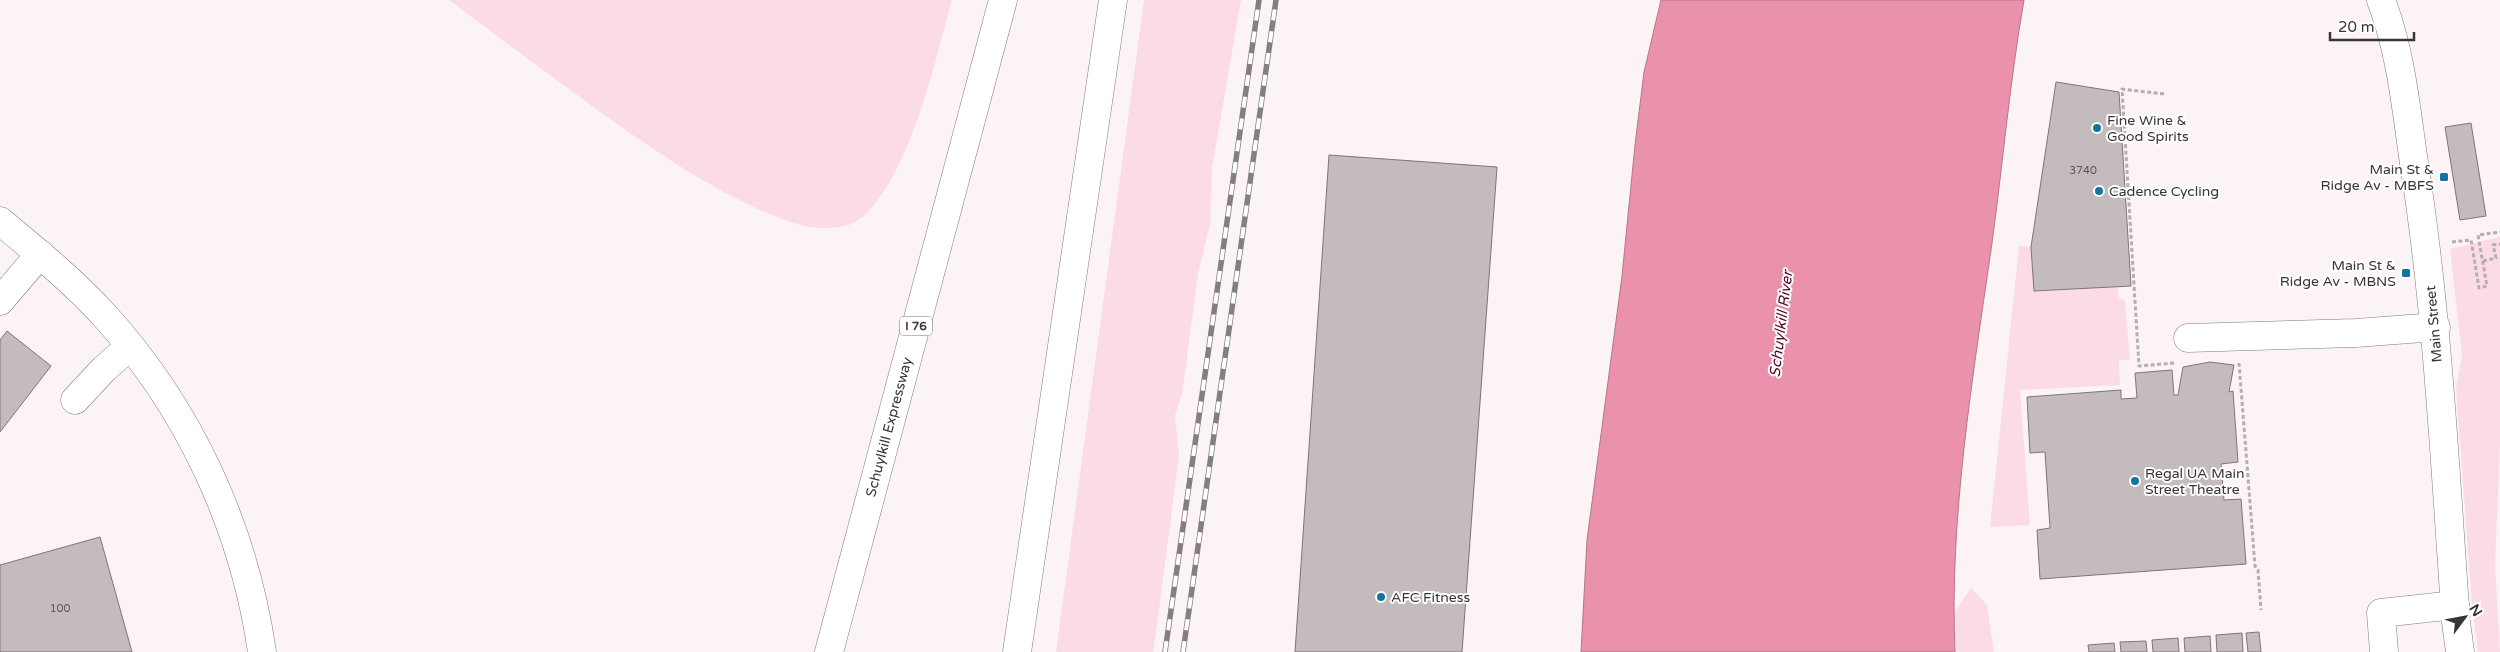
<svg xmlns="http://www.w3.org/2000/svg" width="2500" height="652" font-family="'Varela Round',sans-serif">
  <rect width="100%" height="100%" fill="#fbf3f5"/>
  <g fill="#fcdce4">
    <path d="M 449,0 L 952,0 C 934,65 912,167 865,215 C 849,232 814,230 793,223 C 727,200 667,159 610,119 C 556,80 502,40 449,0 Z"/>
    <polygon points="1144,0 1241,0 1212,168 1210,224 1198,274 1182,394 1175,415 1179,455 1156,633 1153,652 1056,652"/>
    <polygon points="2500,237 2500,447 2495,564 2500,652 2478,652 2472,605 2456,388 2462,356 2450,249"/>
    <polygon points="2019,246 2031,247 2034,291 2117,286 2119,299 2125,300 2130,360 2119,360 2120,385 2020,390 2030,525 1990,527"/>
    <polygon points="1971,588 1987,605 1994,652 1955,652 1953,615"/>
  </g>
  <path fill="#ea92ab" stroke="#b57688" d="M 1661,0 L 2024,0 C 2010,80 2003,162 1992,243 C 1973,376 1949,518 1955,652 L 1581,652 L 1587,540 L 1622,276 L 1635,145 L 1644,72 Z"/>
  <g fill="#c3bbbd" stroke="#7d7577">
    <polygon points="2056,82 2119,92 2131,286 2034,291 2031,247"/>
    <polygon points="2471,123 2486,216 2460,220 2445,127"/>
    <polygon points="1329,155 1497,167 1462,652 1295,652"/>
    <polygon points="7,331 51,366 0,432 0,340"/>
    <polygon points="2210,362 2234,365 2229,392 2233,391 2238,462 2221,464 2224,500 2241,499 2246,564 2040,579 2037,530 2050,528 2045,452 2030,453 2027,397 2121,390 2121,399 2137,398 2135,373 2172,370 2174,395 2178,395 2183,367"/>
    <polygon points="100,537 132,652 0,652 0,565"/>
    <polygon points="2259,632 2261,652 2248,652 2246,633"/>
    <polygon points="2242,633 2243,652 2217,652 2216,635"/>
    <polygon points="2210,636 2211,652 2185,652 2184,638"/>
    <polygon points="2178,638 2179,652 2153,652 2152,640"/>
    <polygon points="2146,641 2147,652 2121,652 2120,642"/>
    <polygon points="2114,643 2115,652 2089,652 2088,645"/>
  </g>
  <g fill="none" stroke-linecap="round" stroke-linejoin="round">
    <g stroke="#827b7d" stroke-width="29">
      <g id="minor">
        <path d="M 2381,0 C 2401,52 2406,108 2414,163 C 2438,315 2445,469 2456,622 L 2460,652"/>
        <path d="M 0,221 C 36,251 72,280 104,315 C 189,408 244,527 262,652"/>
        <polyline points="0,301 40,254"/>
        <polyline points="2188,338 2356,333 2436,327"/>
        <polyline points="75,400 104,369 130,346"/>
        <polyline points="2384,652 2381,613 2455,605"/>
      </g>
    </g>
    <g stroke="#827b7d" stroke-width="29">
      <g id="highway">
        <polyline points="829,652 1003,0"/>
        <polyline points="1017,652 1113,0"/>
      </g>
    </g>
    <g stroke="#b5afb1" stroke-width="3" stroke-dasharray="4 2.5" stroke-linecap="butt">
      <polyline points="2164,94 2122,89 2139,366 2174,363"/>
      <polyline points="2452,242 2471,240 2479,288 2487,286 2478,235 2500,232"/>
      <polyline points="2483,261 2496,258 2493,245 2500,244"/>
      <polyline points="2239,363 2255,566 2258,570 2261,610"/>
    </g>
    <use href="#minor" stroke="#fff" stroke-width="28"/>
    <use href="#highway" stroke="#fff" stroke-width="28"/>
    <g stroke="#837e7f" stroke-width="5.5">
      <g id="rail">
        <polyline points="1165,652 1259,0"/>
        <polyline points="1183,652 1276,0"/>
      </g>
    </g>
    <use href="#rail" stroke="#fff" stroke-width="4" stroke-dasharray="11" stroke-linecap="butt"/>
  </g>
  <g fill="#1573a1" stroke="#fff" stroke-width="2">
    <circle cx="2097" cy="128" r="5"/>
    <rect x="2439" y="172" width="10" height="10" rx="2.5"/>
    <circle cx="2099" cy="191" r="5"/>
    <rect x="2401" y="268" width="10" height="10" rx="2.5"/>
    <circle cx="2135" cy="481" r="5"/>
    <circle cx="1381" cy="597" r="5"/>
  </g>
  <g text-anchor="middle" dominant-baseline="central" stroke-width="4" stroke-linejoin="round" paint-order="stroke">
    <g font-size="11" fill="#5b5657">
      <text x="2083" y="170">3740</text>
      <text x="60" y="608">100</text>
    </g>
    <rect fill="#fff" stroke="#747272" stroke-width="1" x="900" y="316.5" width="32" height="19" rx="4"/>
    <g font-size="12" font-weight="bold" fill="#383535">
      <text x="916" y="326">I 76</text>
    </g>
    <g font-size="14" fill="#383535" stroke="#fff" text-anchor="start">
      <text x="2107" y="120">Fine Wine &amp;<tspan x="2107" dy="16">Good Spirits</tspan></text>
      <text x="2434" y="169" text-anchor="end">Main St &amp;<tspan x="2434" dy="16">Ridge Av - MBFS</tspan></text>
      <text x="2109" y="191">Cadence Cycling</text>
      <text x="2396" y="265" text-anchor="end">Main St &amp;<tspan x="2396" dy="16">Ridge Av - MBNS</tspan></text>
      <text x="2145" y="473">Regal UA Main<tspan x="2145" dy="16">Street Theatre</tspan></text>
      <text x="1391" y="597">AFC Fitness</text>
    </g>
    <g font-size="14" fill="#383535" stroke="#fff">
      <text transform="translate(2434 324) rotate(-95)">Main Street</text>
      <text transform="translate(889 427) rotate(-75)">Schuylkill Expressway</text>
    </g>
    <g font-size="15" font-style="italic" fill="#540428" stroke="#fff">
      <text transform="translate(1781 324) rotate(-83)">Schuylkill River</text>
    </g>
  </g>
  <g transform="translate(2465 617) rotate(58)" stroke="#ffffff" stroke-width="4" paint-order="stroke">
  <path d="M0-4L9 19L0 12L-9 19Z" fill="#383535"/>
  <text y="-8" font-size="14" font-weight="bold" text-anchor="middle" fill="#383535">N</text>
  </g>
  <path d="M2330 32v8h84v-8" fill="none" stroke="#383535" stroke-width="2.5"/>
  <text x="2338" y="32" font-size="15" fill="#383535" stroke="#ffffff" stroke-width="4" paint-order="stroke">20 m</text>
</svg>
